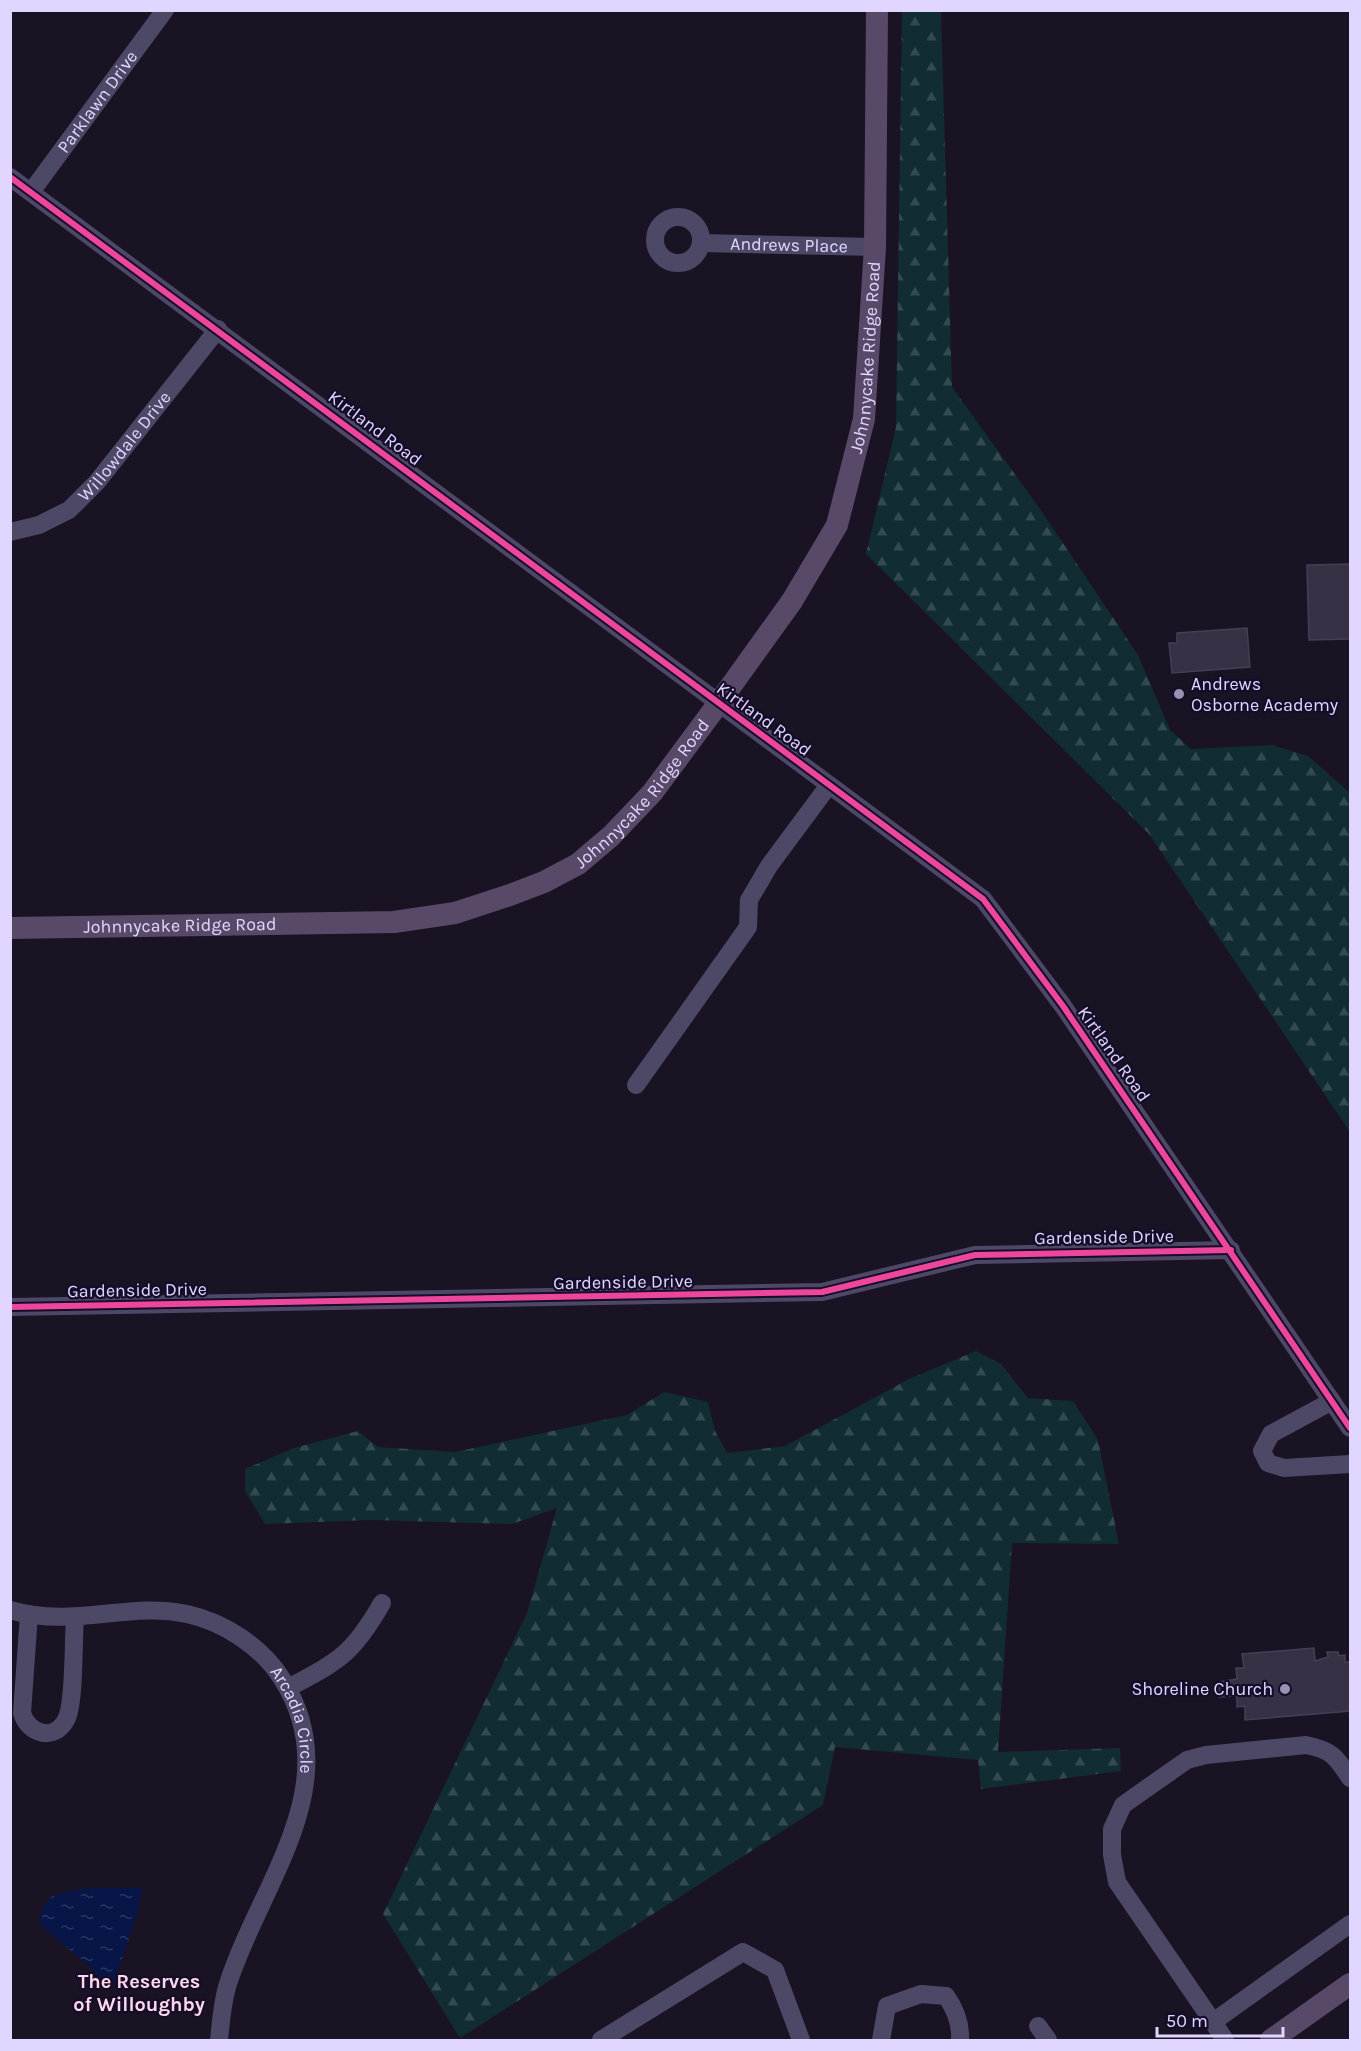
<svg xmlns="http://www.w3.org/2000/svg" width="1361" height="2051" font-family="Karla,sans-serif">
  <defs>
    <pattern id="forest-firs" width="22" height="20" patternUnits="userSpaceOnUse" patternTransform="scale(1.5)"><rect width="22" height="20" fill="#112c32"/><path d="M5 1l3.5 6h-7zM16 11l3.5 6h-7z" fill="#334a51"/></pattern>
    <pattern id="water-ripples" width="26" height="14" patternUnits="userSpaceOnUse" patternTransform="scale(1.5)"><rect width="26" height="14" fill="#071547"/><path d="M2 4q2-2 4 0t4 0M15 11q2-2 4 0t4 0" fill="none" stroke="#2b3663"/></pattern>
  </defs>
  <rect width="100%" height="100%" fill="#191324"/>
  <g fill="url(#forest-firs)">
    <polygon points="902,11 941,11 952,387 1040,509 1138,655 1170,730 1191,749 1272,745 1308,756 1350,793 1350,1132 1149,834 866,554 896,427"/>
    <polygon points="976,1351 1001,1364 1028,1398 1073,1401 1098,1440 1119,1544 1012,1543 998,1752 1120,1748 1121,1771 981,1789 978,1760 835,1747 823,1805 460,2038 383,1914 527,1613 557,1508 512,1524 371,1520 265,1524 245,1491 245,1469 294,1448 358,1431 378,1447 455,1452 627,1415 664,1392 708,1402 715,1431 727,1453 785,1446 909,1379"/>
  </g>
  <path fill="url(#water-ripples)" d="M 90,1888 L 142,1888 L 138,1912 L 113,1986 L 106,1986 C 89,1959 59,1946 39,1922 C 45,1889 61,1893 90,1888 Z"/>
  <g fill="#383146" stroke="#463e58" stroke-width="1.5">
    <polygon points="1350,564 1350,639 1309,640 1307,565"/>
    <polygon points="1247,628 1250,667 1172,673 1169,643 1177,643 1177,633"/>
    <polygon points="1314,1648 1315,1661 1328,1657 1327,1652 1338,1652 1339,1656 1345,1655 1345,1662 1350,1662 1350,1711 1245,1720 1245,1706 1237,1707 1237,1696 1219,1697 1219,1682 1237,1679 1236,1668 1244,1668 1242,1654"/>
  </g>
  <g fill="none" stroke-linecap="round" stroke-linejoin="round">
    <g stroke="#4d4865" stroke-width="18">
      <polyline points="10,177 983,899 1063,1006 1350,1428"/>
      <path id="s1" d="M 31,192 L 165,10"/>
      <circle cx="678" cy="240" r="23"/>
      <path id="s2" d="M 702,243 L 875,247"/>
      <path id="s3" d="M 10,532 L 39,525 L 69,510 L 97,482 L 218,329"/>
      <polyline points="636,1085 748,927 749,900 769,866 829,785"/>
      <polyline points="10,1307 822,1292 975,1255 1231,1250"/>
      <polyline points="1332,1401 1271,1434 1262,1451 1268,1463 1284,1468 1350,1464"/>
      <path id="s4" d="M 10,1610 C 74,1629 129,1601 187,1614 C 224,1622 262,1647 282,1679 C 350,1785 258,1886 227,1987 C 222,2004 221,2022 219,2040"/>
      <path d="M 29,1614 L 22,1713 C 28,1734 54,1742 66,1720 C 75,1704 73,1640 75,1618"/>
      <path d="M 288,1688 C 339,1661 353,1654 382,1603"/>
      <path d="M 1213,2022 L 1117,1882 L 1112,1855 L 1112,1829 L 1123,1805 L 1187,1760 L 1206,1755 L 1306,1745 C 1332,1750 1336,1757 1350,1778"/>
      <polyline points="1038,2026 1048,2040"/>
      <polyline points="601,2040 743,1952 775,1970 801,2040"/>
      <path d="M 881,2040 L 887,2006 L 921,1994 L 946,1996 C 956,2010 961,2023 960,2040"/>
      <polyline points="1225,2040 1213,2022 1350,1924"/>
    </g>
    <g stroke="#584969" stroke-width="22">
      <path id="s5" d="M 10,928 L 394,922 L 455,913 L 510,895 L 544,882 L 578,864 L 611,836 L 652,793 L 718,704 L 792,601 L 837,525 L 864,419 L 875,247 L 877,10"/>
      <polyline points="1271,2040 1350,1984"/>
    </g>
    <g stroke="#160d2a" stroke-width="10">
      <g id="cycleway">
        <polyline points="10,177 983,899 1063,1006 1350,1428"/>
        <polyline points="10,1307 822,1292 975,1255 1231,1250"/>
      </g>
    </g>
    <use href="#cycleway" stroke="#ed469a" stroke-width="6"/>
  </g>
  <g fill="#9a92b2" stroke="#160d2a" stroke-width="2">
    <circle cx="1179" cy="694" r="6"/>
    <circle cx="1285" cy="1689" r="6"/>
  </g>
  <g text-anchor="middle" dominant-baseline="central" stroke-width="4.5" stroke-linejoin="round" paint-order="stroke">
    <g font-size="18" fill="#e0d6ff" stroke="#160d2a">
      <text stroke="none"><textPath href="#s1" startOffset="112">Parklawn Drive</textPath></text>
      <text stroke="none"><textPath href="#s2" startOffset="87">Andrews Place</textPath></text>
      <text stroke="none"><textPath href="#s5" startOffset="1178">Johnnycake Ridge Road</textPath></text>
      <text transform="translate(375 428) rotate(37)">Kirtland Road</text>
      <text stroke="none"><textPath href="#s3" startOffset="148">Willowdale Drive</textPath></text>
      <text transform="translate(764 719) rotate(36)">Kirtland Road</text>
      <text stroke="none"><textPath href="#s5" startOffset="674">Johnnycake Ridge Road</textPath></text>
      <text stroke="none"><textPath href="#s5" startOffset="170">Johnnycake Ridge Road</textPath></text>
      <text transform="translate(1114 1054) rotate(55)">Kirtland Road</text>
      <text transform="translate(1104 1237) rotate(-1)">Gardenside Drive</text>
      <text transform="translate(623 1282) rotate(-1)">Gardenside Drive</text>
      <text transform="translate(137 1290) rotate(-1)">Gardenside Drive</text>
      <text stroke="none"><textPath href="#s4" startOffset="339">Arcadia Circle</textPath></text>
    </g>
    <g font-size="18" fill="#e0d6ff" stroke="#160d2a" text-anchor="start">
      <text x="1191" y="684">Andrews<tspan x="1191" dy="21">Osborne Academy</tspan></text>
      <text x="1273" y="1689" text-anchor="end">Shoreline Church</text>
    </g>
    <g font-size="20" font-weight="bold" fill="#ffd8eb" stroke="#160d2a">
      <text x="139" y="1981">The Reserves<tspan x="139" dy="23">of Willoughby</tspan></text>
    </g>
  </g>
  <rect width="1361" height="2051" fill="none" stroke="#e0d6ff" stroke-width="24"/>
  <path d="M1157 2027v9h126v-9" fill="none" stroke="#e0d6ff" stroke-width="3"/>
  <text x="1166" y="2027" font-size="18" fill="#e0d6ff" stroke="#160d2a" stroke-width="4.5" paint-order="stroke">50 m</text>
</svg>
